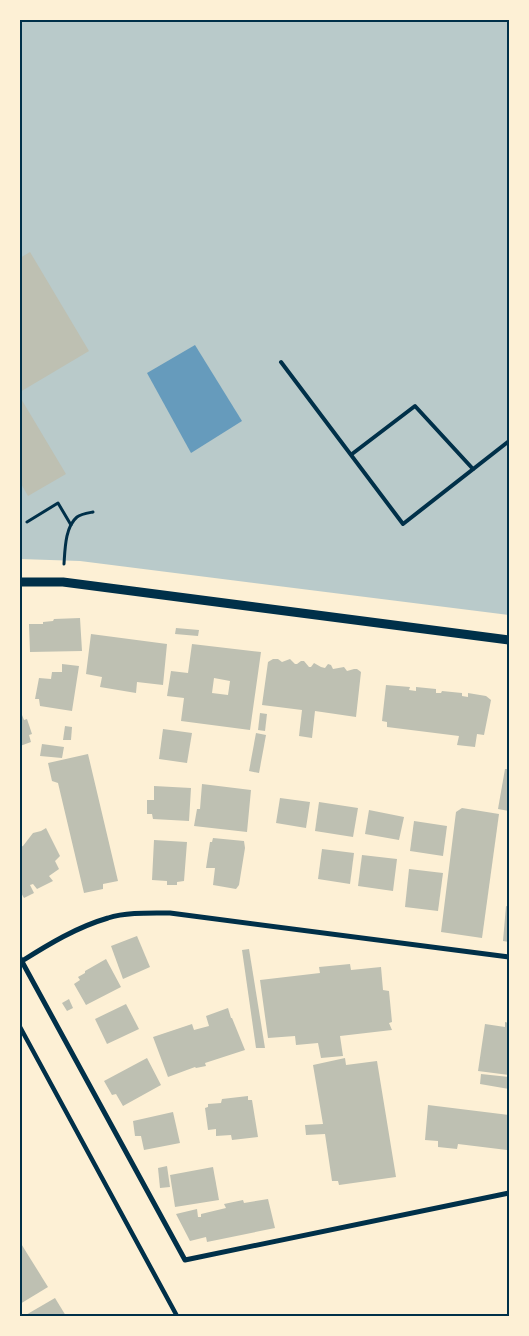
<svg xmlns="http://www.w3.org/2000/svg" width="529" height="1336" font-family="Poppins,sans-serif">
  <rect width="100%" height="100%" fill="#fdf0d5"/>
  <polygon fill="#b9caca" points="20,20 509,20 509,615 80,561 20,559"/>
  <polygon fill="#669bbc" points="195,345 242,421 191,453 147,373"/>
  <g fill="#bec0b2" fill-rule="evenodd">
    <polygon points="30,252 89,351 20,392 20,258"/>
    <polygon points="20,397 66,474 28,496 20,482"/>
    <polygon points="80,618 82,651 30,652 29,624 43,624 43,622 53,621 54,619"/>
    <polygon points="176,628 199,630 198,636 175,634"/>
    <polygon points="91,634 167,644 163,685 137,682 136,693 100,687 102,677 86,674"/>
    <path d="M 192,644 L 261,652 L 250,730 L 181,721 L 184,698 L 167,696 L 171,671 L 188,673 ZM 214,678 L 230,681 L 228,695 L 212,693 Z"/>
    <polygon points="273,659 278,659 282,662 290,659 295,664 297,664 301,661 304,661 309,667 311,667 314,663 321,667 325,668 328,664 331,665 333,669 344,667 347,671 354,669 357,669 361,672 356,717 315,711 312,738 299,736 302,710 262,705 268,662"/>
    <polygon points="62,664 79,666 72,711 40,706 39,699 35,699 39,678 51,679 52,672 62,672"/>
    <polygon points="386,685 410,687 409,690 416,691 416,687 436,689 436,693 441,693 442,691 462,693 462,696 468,697 468,693 486,696 491,700 484,735 477,734 475,747 457,745 459,736 387,727 387,722 382,721"/>
    <polygon points="20,710 24,720 27,719 32,734 29,735 31,742 20,746"/>
    <polygon points="260,713 267,714 265,731 258,730"/>
    <polygon points="65,726 72,727 71,740 63,740"/>
    <polygon points="163,729 192,733 187,763 159,759"/>
    <polygon points="256,733 266,735 259,773 249,771"/>
    <polygon points="42,744 64,747 62,758 40,756"/>
    <polygon points="88,754 118,881 103,884 103,889 84,893 58,783 52,781 48,763"/>
    <polygon points="505,769 509,769 509,811 498,809"/>
    <polygon points="202,784 251,790 247,832 194,826 197,809 200,809"/>
    <polygon points="154,786 191,788 189,821 153,819 152,814 147,814 147,800 154,800"/>
    <polygon points="280,798 310,802 306,828 276,823"/>
    <polygon points="319,802 358,808 353,837 315,831"/>
    <polygon points="462,808 499,814 482,938 441,932 456,812"/>
    <polygon points="369,810 404,817 399,840 365,834"/>
    <polygon points="414,821 447,826 443,856 410,851"/>
    <polygon points="46,828 60,856 55,861 59,869 49,876 53,881 37,889 33,884 30,885 34,893 24,898 20,891 20,847 23,846 33,833 41,831"/>
    <polygon points="213,838 244,841 245,848 239,885 236,889 213,885 215,868 206,868 210,842 212,842"/>
    <polygon points="154,840 187,842 184,881 177,882 177,885 167,885 167,881 152,880"/>
    <polygon points="322,849 354,853 350,884 318,879"/>
    <polygon points="362,855 397,859 393,891 358,886"/>
    <polygon points="409,869 443,873 438,911 405,907"/>
    <polygon points="506,906 509,907 509,942 503,941"/>
    <polygon points="137,936 150,967 123,979 111,946"/>
    <polygon points="249,949 265,1048 256,1048 242,950"/>
    <polygon points="106,959 121,987 86,1005 74,984 80,980 78,977 85,973 85,971"/>
    <polygon points="350,964 351,970 381,967 383,990 389,991 392,1022 389,1023 392,1030 340,1036 343,1056 321,1058 318,1043 296,1045 295,1036 268,1038 260,980 320,973 319,967"/>
    <polygon points="69,999 73,1008 67,1011 62,1003"/>
    <polygon points="126,1004 139,1029 107,1044 95,1019"/>
    <polygon points="228,1008 231,1018 232,1018 245,1050 205,1063 206,1066 196,1068 195,1067 168,1077 153,1037 192,1024 194,1030 209,1026 206,1016"/>
    <polygon points="505,1022 509,1023 509,1075 478,1071 485,1024 505,1027"/>
    <polygon points="147,1058 161,1085 123,1106 116,1094 112,1095 104,1081"/>
    <polygon points="345,1058 346,1065 377,1061 396,1177 339,1185 338,1181 332,1181 325,1134 306,1135 305,1125 323,1124 313,1065"/>
    <polygon points="481,1074 509,1077 509,1089 480,1084"/>
    <polygon points="248,1096 248,1100 252,1100 258,1137 232,1140 231,1135 216,1136 216,1129 208,1130 205,1108 208,1107 208,1104 221,1103 222,1099"/>
    <polygon points="428,1105 509,1115 509,1156 507,1156 507,1150 458,1144 457,1149 438,1147 438,1141 425,1140"/>
    <polygon points="173,1112 180,1143 144,1150 141,1136 135,1136 133,1121"/>
    <polygon points="167,1166 170,1187 160,1188 158,1168"/>
    <polygon points="213,1167 219,1200 175,1207 170,1175"/>
    <polygon points="268,1199 275,1228 207,1242 206,1237 190,1241 176,1214 197,1209 198,1217 201,1217 201,1214 226,1208 224,1204 243,1200 244,1203"/>
    <polygon points="20,1242 48,1287 20,1304"/>
    <polygon points="55,1298 66,1316 24,1316"/>
  </g>
  <g fill="none" stroke-linecap="round" stroke-linejoin="round">
    <g stroke="#003049" stroke-width="3">
      <polyline points="27,522 58,503 71,525"/>
      <path d="M 64,564 C 65,550 65,527 77,517 C 81,514 88,513 93,512"/>
    </g>
    <g stroke="#003049" stroke-width="4">
      <polyline points="281,362 403,524 509,441"/>
      <polyline points="352,454 415,406 473,469"/>
    </g>
    <polyline stroke="#003049" stroke-width="4.5" points="20,1027 177,1316"/>
    <g stroke="#003049" stroke-width="5">
      <polyline points="20,958 185,1260 509,1193"/>
      <path d="M 22,961 C 49,944 77,927 108,918 C 126,912 150,913 170,913 L 509,957"/>
    </g>
    <polyline stroke="#003049" stroke-width="9" points="20,582 63,582 509,640"/>
  </g>
  <rect width="529" height="1336" fill="none" stroke="#fdf0d5" stroke-width="42"/>
  <rect x="21" y="21" width="487" height="1294" fill="none" stroke="#003049" stroke-width="2"/>
</svg>
